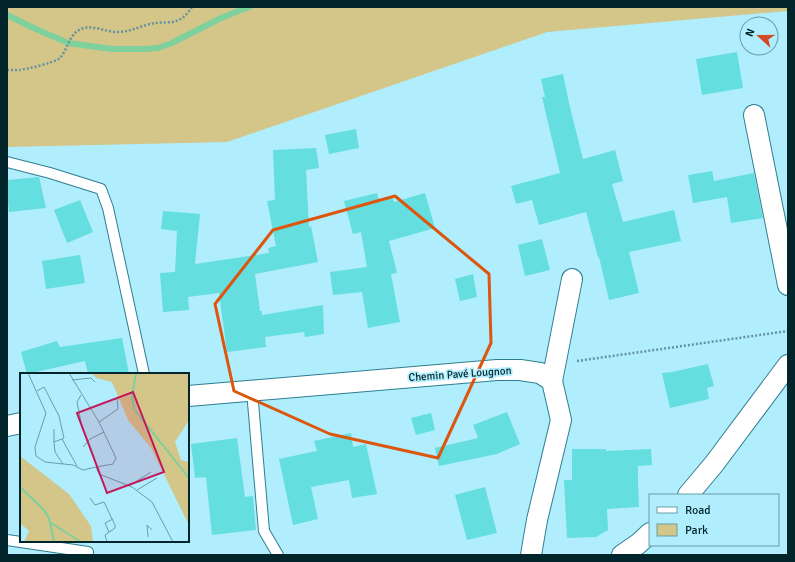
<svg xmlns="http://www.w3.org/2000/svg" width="795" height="562" font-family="Signika,sans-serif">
  <rect width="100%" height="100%" fill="#b0edfd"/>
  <polygon fill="#d4c589" points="7,7 788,7 788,11 547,32 227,142 7,147"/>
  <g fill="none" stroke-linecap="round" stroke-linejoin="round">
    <polyline stroke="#7ed09d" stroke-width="6" points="7,15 36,29 68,43 112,49 144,49 158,48 172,43 219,19 238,11 250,7"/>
  </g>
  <g fill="#65dedf">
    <polygon points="737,52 743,88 702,95 696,59"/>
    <polygon points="563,74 569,103 583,159 615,150 623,181 612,184 623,222 674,210 681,241 629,252 639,293 609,300 599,257 598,257 586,212 539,225 532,200 516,204 511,186 560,173 542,97 545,97 541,79"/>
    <polygon points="356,129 359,148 329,154 325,135"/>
    <polygon points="316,148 319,168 306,170 309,227 311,226 318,262 255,274 260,311 262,311 262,315 323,305 324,334 305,337 304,332 265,337 266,347 227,352 219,293 188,297 189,310 163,312 160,273 175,272 177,231 161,229 163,211 200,214 195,264 269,253 268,248 276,246 267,201 275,200 273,150"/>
    <polygon points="712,171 714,181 754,173 763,218 731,223 727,197 693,203 688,175"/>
    <polygon points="39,177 46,208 9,212 7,194 7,180"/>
    <polygon points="377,193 379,201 392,197 394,202 425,193 435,228 389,241 397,273 391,274 400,322 368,328 362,292 333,295 330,272 367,267 361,232 353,234 344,201"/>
    <polygon points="80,200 93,232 67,243 54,210"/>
    <polygon points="542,239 550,270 525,276 518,245"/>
    <polygon points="80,255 85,283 46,289 42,261"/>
    <polygon points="473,274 477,297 460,301 455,279"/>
    <polygon points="122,338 129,374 88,374 85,361 27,374 21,352 57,341 60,347"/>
    <polygon points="708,364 714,386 707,388 709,399 670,408 662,373 672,372"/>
    <polygon points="507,412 520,444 497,454 439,466 435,448 478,438 473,425"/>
    <polygon points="431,413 435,430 416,435 411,418"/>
    <polygon points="351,433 353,447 366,444 377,494 352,498 349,480 311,487 318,519 293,525 279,459 317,451 314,441"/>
    <polygon points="237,438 245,497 253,496 256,530 212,535 206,477 195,478 191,444"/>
    <polygon points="572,449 606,449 606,451 651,449 652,465 638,466 638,482 639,507 607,509 608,530 596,537 567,538 564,480 572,480"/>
    <polygon points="485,487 497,533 467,540 455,495"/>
  </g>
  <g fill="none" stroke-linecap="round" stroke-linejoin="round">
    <g stroke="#2e7e90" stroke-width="12">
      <g id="lane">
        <polyline points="7,162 50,173 101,189 108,208 144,374"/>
        <polyline points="252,391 264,531 278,555"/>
        <polyline points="7,540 88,552"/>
      </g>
    </g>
    <g stroke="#2e7e90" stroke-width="22">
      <g id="street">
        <polyline points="754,115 788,285"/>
        <polyline points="552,381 572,279"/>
        <polyline points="188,396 497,370 520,370 540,373 552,381 561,420 537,520 531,555"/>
        <polyline points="7,426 21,423"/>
        <polyline points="688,495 714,464 788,365"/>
        <polyline points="622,555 638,544 650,533"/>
      </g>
    </g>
    <g stroke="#6394a0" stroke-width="2.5" stroke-dasharray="2 2" stroke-linecap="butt">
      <path d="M 7,70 C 11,70 15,70 19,70 C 27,69 54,63 60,58 C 68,49 69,34 81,29 C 92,24 105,32 117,32 C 131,32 142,25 155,23 C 161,22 172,23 176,21 C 183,19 188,13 192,7"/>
      <polyline points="577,361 788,331"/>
    </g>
    <use href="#lane" stroke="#fff" stroke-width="10"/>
    <use href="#street" stroke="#fff" stroke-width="20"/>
  </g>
  <path fill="none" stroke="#dc560e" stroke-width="3" stroke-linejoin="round" d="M 395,196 L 489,274 L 491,343 L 438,458 L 330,434 L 234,391 L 215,304 L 273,230 Z"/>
  <g text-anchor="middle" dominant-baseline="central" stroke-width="3.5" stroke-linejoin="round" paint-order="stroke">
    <g font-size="11" fill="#02242b" stroke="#b0edfd">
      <text transform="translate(460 374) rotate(-4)">Chemin Pavé Lougnon</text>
    </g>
  </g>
  <g transform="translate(20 373)">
    <rect width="169" height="169" fill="#b0edfd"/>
    <path d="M 72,0 L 169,0 L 169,47 L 155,69 L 161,87 L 169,89 L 169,152 L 131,75 L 108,47 L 92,9 L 76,5 ZM 0,83 L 49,121 L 71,153 L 73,169 L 4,169 L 9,158 L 0,150 Z" fill="#d4c589"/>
    <path fill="none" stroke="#7ed09d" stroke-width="2" d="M 116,0 L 112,23 L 114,36 L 169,105M 0,114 L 23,136 L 29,145 L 34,169M 31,150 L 61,169"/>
    <path fill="none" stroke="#6a9da9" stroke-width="1" d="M 8,0 L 26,40 L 15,74 L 16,83 L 25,89 L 53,92 L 63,97 L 76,94M 49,0 L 79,49 L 96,85 L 93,91 L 76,94 L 79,101 L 112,114 L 132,129 L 153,169M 52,7 L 71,5 L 75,9M 17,18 L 24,14 L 39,43 L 44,65 L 42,66M 61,22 L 57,29 L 61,49M 79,49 L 98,36 L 97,24M 34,56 L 34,69M 63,74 L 70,66 L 84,59M 43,91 L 35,79 L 34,69 L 42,66 L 57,93M 109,113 L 131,99M 117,117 L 137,105M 70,125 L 75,132 L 84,129 L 95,152 L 95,155 L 85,162 L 87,169M 89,159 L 85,150 L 93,146M 128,164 L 127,152 L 132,157"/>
    <path fill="#c2185b" fill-opacity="0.15" stroke="#c2185b" stroke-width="2" d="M 113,19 L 144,99 L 87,120 L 57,40 Z"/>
    <rect width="169" height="169" fill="none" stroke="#02242b" stroke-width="2"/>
  </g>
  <rect width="795" height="562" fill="none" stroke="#02242b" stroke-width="16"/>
  <rect x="649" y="494" width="130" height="52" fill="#b0edfd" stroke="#6a9da9"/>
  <rect x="657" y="507" width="20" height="6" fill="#ffffff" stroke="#6a9da9"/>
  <text x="685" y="514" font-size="12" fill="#02242b">Road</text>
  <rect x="657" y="524" width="20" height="12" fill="#d4c589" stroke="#6a9da9"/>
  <text x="685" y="534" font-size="12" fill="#02242b">Park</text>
  <g transform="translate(759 36) rotate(291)"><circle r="19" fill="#b0edfd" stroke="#6a9da9"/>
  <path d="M0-3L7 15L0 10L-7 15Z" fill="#d34a24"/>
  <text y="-6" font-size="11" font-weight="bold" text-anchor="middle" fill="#02242b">N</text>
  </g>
</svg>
